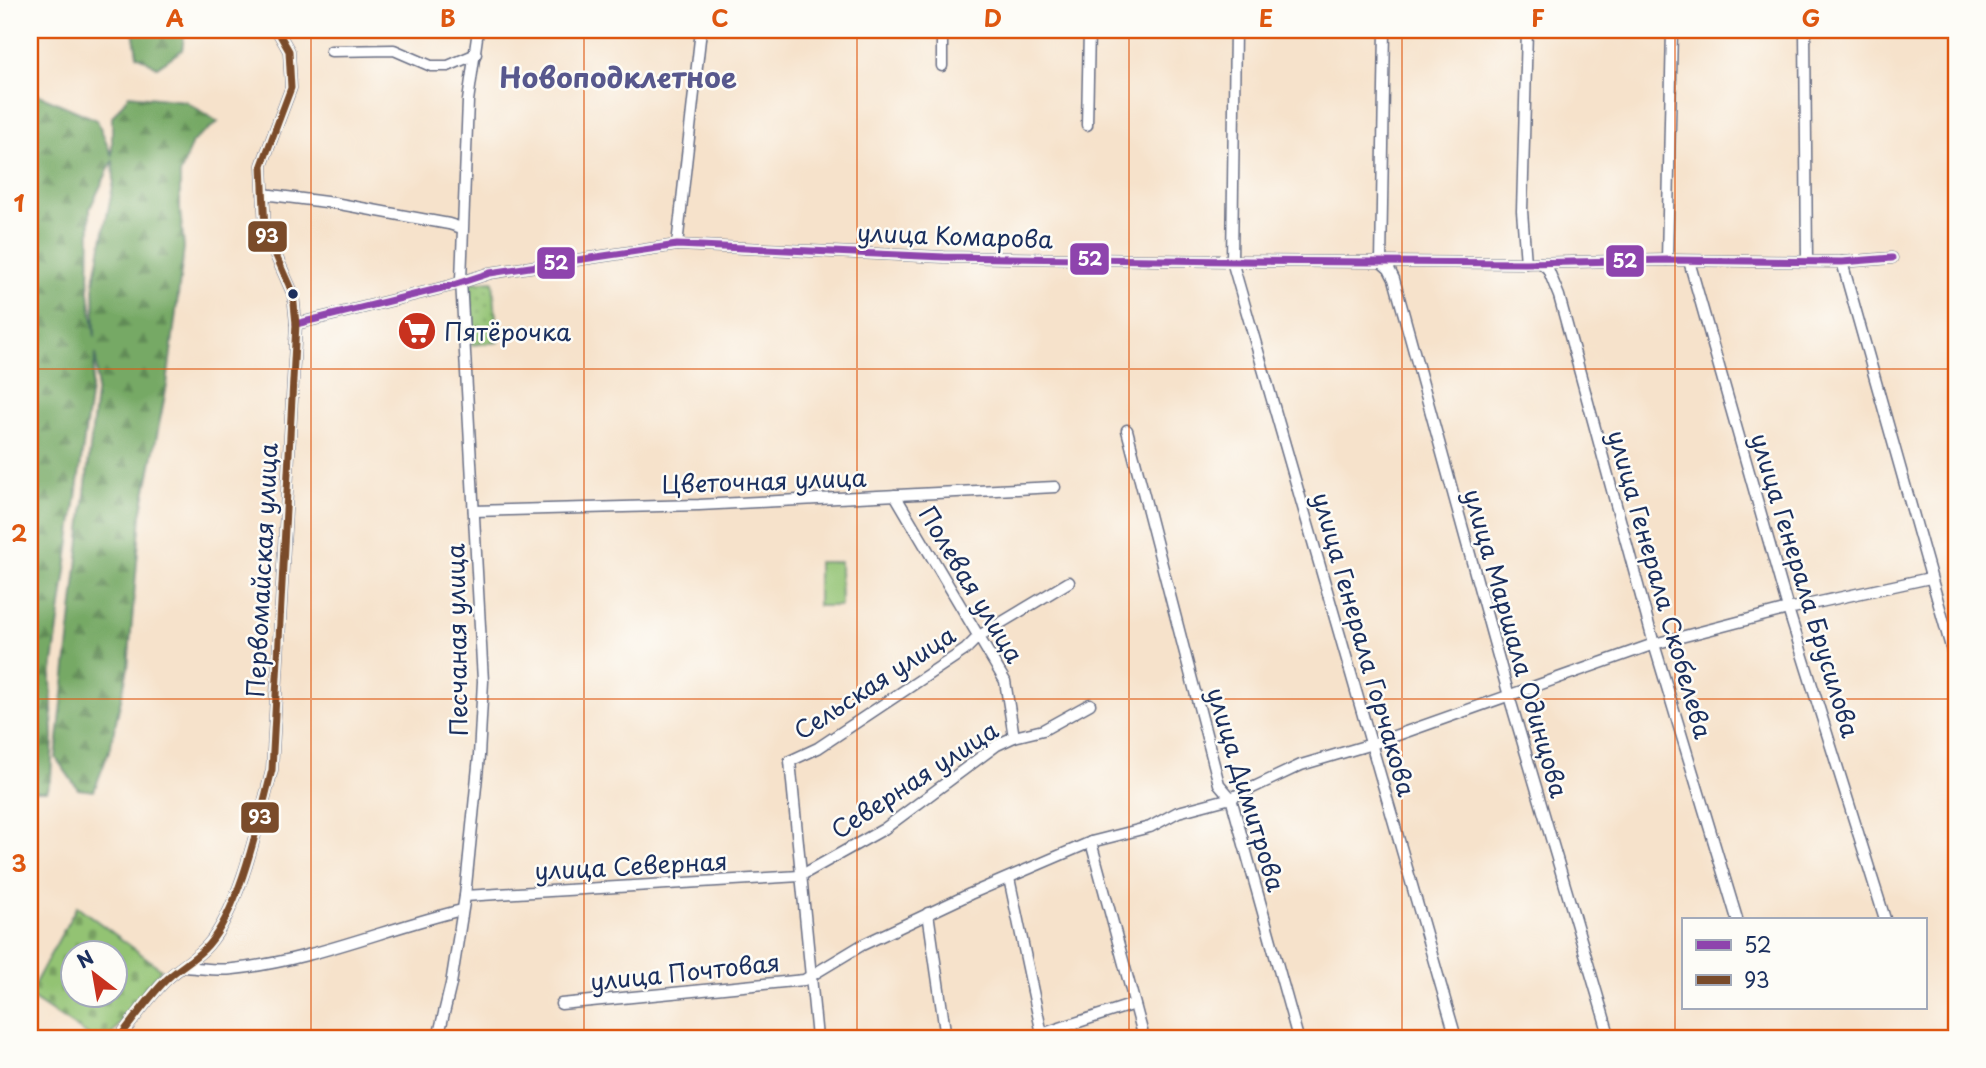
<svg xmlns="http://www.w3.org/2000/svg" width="1986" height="1068" font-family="'Playpen Sans',sans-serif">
  <defs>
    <pattern id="forest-firs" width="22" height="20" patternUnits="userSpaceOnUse" patternTransform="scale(1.75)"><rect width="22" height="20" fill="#76a965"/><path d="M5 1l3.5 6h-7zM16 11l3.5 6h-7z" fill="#608a56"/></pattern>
    <pattern id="cemetery-stones" width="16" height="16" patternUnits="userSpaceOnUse" patternTransform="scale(1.75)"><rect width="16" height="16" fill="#93c373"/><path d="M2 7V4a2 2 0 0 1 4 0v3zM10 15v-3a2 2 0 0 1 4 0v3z" fill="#779f62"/></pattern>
    <pattern id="park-dots" width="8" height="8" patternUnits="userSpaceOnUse" patternTransform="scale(1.75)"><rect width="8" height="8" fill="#93c373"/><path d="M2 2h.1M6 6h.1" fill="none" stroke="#779f62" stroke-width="1.8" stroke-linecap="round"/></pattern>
  </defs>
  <rect width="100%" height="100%" fill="#fdfcf7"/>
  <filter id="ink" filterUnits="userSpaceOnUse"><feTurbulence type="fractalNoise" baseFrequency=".0143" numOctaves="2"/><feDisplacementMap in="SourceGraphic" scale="14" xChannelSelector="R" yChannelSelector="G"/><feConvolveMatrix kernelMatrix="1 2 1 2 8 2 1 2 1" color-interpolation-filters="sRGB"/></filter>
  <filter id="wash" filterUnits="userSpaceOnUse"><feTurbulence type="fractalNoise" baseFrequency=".00686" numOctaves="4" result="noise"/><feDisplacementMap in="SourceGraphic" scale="28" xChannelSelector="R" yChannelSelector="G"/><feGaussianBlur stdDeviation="1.57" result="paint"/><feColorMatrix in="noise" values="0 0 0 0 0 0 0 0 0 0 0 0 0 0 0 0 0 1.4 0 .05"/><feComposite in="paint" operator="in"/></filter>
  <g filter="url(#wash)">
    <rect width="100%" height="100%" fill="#f6e2cb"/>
    <g fill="url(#forest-firs)" stroke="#486c62" stroke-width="2" fill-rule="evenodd">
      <polygon points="133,30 185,30 182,50 157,67 137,55"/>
      <path d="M 30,91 L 97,120 L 112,156 L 112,117 L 129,95 L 185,101 L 218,122 L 192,142 L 180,175 L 180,211 L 184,247 L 167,385 L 141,515 L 128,668 L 110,748 L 94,791 L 78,789 L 56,758 L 97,385 L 96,353 L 51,678 L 53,737 L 51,778 L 46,791 L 30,791 ZM 113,160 L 114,181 L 94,281 L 95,337 L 89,292 L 90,208 Z"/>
    </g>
    <path fill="url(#cemetery-stones)" stroke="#577968" stroke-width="2" fill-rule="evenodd" d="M 77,906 L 161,969 L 109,1038 L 92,1038 L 30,997 L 30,992 ZM 74,953 L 116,953 L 116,995 L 74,995 Z"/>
    <polygon fill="url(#park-dots)" stroke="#577968" stroke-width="2" points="493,281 498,342 471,345 466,283"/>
    <polygon fill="#93c373" stroke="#577968" stroke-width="2" points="818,562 840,562 841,606 818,606"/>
  </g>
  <g filter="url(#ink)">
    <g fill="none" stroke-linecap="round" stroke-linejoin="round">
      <g stroke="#686e84" stroke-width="13">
        <g id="minor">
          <polyline points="1235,30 1232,261 1456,1038"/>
          <polyline points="1385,30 1381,262 1389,269 1394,279 1509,696 1610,1038"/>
          <polyline points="1805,30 1807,261"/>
          <polyline points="331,51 394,50 431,66 448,66 476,54"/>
          <polyline points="942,66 942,30"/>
          <polyline points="1087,125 1089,30"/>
          <polyline points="263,194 334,203 449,224 462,228"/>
          <polyline points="677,245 701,30"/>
          <polyline points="1667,260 1672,30"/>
          <polyline points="1689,261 1788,609 1885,919"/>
          <polyline points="1842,262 1956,665"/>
          <polyline points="1526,263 1522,211 1527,30"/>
          <polyline points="1541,263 1548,269 1559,296 1654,644 1737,919"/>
          <polyline points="296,324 450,286 490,273 677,245 944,257 1232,261 1526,263 1667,260 1842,262 1892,258"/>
          <polyline points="1127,430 1219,784 1231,798 1298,1038"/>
          <polyline points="895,495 1005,681 1014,737"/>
          <polyline points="474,511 699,505 1055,487"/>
          <polyline points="1091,842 1144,1038"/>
          <polyline points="1009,878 1042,1034"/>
          <polyline points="465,896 800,876 884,829 997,745 1014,737 1043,730 1090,704"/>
          <polyline points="928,913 946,1038"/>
          <path d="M 184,967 C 201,968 217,971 233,969 C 312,961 386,928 462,910"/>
          <polyline points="561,1004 804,980 862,945 970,894 1091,842 1150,827 1178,812 1231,798 1301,765 1372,744 1654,644 1788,609 1930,578"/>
          <path d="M 119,1038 C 134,1019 149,997 166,980 C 179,967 196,959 208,945 C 241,907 259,819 272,770 L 296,324 L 293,294 L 265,231 L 262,165 L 291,88 L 289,51 L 277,30"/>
          <polyline points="438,1038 451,984 465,896 479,756 483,681 461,280 468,101 478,30"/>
          <polyline points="817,1038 790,761 818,748 965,650 979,636 1069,582"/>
          <polyline points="1029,1038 1134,1004"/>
        </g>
      </g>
      <use href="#minor" stroke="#fff" stroke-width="10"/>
      <g stroke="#fdfcf7" stroke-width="12">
        <polyline id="bus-1" points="296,324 450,286 490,273 677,245 944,257 1232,261 1526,263 1667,260 1842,262 1892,258"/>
      </g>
      <g stroke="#fdfcf7" stroke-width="12">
        <path id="bus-2" d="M 119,1038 C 134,1019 149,997 166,980 C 179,967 196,959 208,945 C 241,907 259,819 272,770 L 296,324 L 293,294 L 265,231 L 262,165 L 291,88 L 289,51 L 277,30"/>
      </g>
      <use href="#bus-1" stroke="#8e44ad" stroke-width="7"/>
      <use href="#bus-2" stroke="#7a4b2a" stroke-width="7"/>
    </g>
  </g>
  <path fill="none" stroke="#de5710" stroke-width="2" stroke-opacity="0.55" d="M 311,30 L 311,1038M 584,30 L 584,1038M 857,30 L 857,1038M 1129,30 L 1129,1038M 1402,30 L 1402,1038M 1675,30 L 1675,1038M 30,369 L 1956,369M 30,699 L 1956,699"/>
  <defs>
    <g id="supermarket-disc" transform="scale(2.0125)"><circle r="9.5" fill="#c8321e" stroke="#fdfcf7"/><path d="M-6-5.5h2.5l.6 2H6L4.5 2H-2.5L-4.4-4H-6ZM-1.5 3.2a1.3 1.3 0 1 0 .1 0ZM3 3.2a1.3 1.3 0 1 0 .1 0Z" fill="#fff"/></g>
  </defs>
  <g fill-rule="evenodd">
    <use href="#supermarket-disc" x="417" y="331"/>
  </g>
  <circle fill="#1b2f5e" stroke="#fdfcf7" stroke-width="2.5" cx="293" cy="294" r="6"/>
  <g text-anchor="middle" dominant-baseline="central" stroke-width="5" stroke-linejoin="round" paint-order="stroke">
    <g font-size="24" fill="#1b2f5e" stroke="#fdfcf7">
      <text transform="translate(955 235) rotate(2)">улица Комарова</text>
      <text transform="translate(764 480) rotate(-2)">Цветочная улица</text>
      <text transform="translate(261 570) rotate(-87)">Первомайская улица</text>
      <text transform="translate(972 584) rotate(59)">Полевая улица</text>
      <text transform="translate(1661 584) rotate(74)">улица Генерала Скобелева</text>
      <text transform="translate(1806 585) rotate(73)">улица Генерала Брусилова</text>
      <text transform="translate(456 640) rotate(-91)">Песчаная улица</text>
      <text transform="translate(1517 643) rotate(74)">улица Маршала Одинцова</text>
      <text transform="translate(1365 644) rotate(74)">улица Генерала Горчакова</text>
      <text transform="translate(874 682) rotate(-33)">Сельская улица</text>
      <text transform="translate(914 779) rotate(-33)">Северная улица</text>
      <text transform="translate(1247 789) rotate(73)">улица Димитрова</text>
      <text transform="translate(631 865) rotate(-3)">улица Северная</text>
      <text transform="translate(685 971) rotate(-6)">улица Почтовая</text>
    </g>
    <g font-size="24" fill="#1b2f5e" stroke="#fdfcf7" text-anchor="start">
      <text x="444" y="331">Пятёрочка</text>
    </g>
    <g font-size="28" font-weight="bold" fill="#58588d" stroke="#fdfcf7">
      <text x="618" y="76">Новоподклетное</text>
    </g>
  </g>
  <g stroke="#fdfcf7" stroke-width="2.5">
    <rect x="247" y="220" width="41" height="33" rx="7" fill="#7a4b2a"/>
    <rect x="1069" y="242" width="41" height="34" rx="7" fill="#8e44ad"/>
    <rect x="1605" y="244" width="40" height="34" rx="7" fill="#8e44ad"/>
    <rect x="536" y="246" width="40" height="34" rx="7" fill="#8e44ad"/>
    <rect x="240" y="801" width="40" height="33" rx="7" fill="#7a4b2a"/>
  </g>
  <g font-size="19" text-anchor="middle" font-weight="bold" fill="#fff">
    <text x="267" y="243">93</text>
    <text x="1090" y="266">52</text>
    <text x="1625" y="268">52</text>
    <text x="556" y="270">52</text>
    <text x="260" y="824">93</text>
  </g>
  <rect width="1986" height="1068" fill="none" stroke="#fdfcf7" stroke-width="77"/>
  <rect x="1682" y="918" width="245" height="91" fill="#fdfcf7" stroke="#a3aaba" stroke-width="2"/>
  <rect x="1696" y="940" width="35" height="10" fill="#8e44ad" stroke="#a3aaba" stroke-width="2"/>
  <text x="1744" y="953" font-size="21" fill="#1b2f5e">52</text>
  <rect x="1696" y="975" width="35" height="10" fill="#7a4b2a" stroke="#a3aaba" stroke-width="2"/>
  <text x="1744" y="988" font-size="21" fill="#1b2f5e">93</text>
  <g transform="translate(94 974) rotate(329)"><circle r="33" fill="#fdfcf7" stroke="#a3aaba" stroke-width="2"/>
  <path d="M0-5L12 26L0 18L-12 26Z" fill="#c8321e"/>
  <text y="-10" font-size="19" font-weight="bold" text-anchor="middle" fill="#1b2f5e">N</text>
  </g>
  <rect x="38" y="38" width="1910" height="992" fill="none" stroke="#de5710" stroke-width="2.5"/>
  <g font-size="23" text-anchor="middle" font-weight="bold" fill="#de5710">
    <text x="175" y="27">A</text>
    <text x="448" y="27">B</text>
    <text x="720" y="27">C</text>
    <text x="993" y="27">D</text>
    <text x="1266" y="27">E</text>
    <text x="1538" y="27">F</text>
    <text x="1811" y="27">G</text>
    <text x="19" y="212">1</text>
    <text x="19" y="542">2</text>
    <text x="19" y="872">3</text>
  </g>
</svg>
